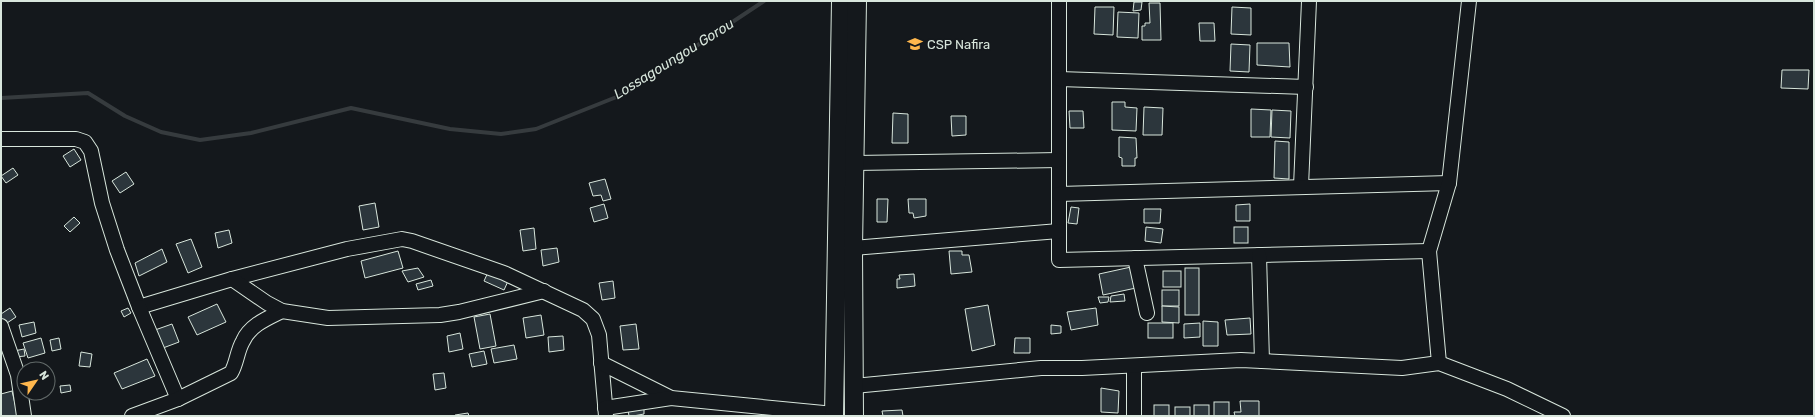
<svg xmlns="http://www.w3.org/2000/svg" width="1815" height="417" font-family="Rubik,sans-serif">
  <rect width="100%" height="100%" fill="#14181c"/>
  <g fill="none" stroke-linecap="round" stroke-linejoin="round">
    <polyline stroke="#363b3e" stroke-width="4" points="1,98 88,93 125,116 161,132 200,140 251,133 351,108 450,129 501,134 536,129 624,94 764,1"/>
  </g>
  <g fill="#2c363c" stroke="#d8e6dc">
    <polygon points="1134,2 1142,2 1141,10 1133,11"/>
    <polygon points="1149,3 1160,3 1161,40 1142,40 1142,26 1145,26 1145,23 1150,23"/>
    <polygon points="1095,7 1114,7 1113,35 1094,34"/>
    <polygon points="1232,7 1251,8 1251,35 1231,34"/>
    <polygon points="1118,12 1139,13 1138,38 1117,37"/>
    <polygon points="1199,23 1214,23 1215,41 1200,41"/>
    <polygon points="1257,43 1289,43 1290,67 1257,65"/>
    <polygon points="1231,44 1250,45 1249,72 1230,71"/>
    <polygon points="1782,70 1809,70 1808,89 1781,88"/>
    <polygon points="1112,102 1125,102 1125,107 1137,108 1136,131 1112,130"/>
    <polygon points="1144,107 1163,108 1162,135 1143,135"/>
    <polygon points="1251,109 1271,110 1270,137 1251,137"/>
    <polygon points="1272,110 1291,111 1290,138 1271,137"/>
    <polygon points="1069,111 1083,111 1084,128 1070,128"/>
    <polygon points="893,113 908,114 908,143 892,143"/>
    <polygon points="951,116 966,116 966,135 952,136"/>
    <polygon points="1119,137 1136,138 1137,158 1135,158 1135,166 1122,166 1122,158 1119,157"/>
    <polygon points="1275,141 1289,142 1289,179 1274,178"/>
    <polygon points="74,149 81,160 70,167 63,156"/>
    <polygon points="13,168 18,175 6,183 1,176"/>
    <polygon points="126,172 134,184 120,193 112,181"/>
    <polygon points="605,179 611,199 603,201 601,195 593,196 589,183"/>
    <polygon points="877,199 888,199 887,222 877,222"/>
    <polygon points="908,199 926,199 926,216 914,218 913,213 909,213"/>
    <polygon points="375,203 379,227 363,230 359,206"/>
    <polygon points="604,204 608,218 594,222 590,208"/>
    <polygon points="1250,204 1250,221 1236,221 1236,205"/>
    <polygon points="1071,207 1079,208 1077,224 1068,223"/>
    <polygon points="1144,209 1161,209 1160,223 1144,223"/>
    <polygon points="74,217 80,223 70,232 64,226"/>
    <polygon points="1146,227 1163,229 1161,243 1145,241"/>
    <rect x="1234" y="227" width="14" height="16"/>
    <polygon points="534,228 536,249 523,251 520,230"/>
    <polygon points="229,230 232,243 218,248 215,233"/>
    <polygon points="191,239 202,267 188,273 176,244"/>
    <polygon points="557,248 559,262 543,266 541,250"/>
    <polygon points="162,249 167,262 139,276 135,263"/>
    <polygon points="398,251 403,268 365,278 361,261"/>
    <polygon points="949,251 962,251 962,255 969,255 972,272 951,274"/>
    <polygon points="1131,267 1136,288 1103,295 1099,274"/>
    <polygon points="418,268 424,277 408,282 402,271"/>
    <rect x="1185" y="268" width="14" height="47"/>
    <polygon points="489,270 509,279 504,290 484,281"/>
    <rect x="1163" y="271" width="18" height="16"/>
    <polygon points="914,274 915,286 897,288 897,279 900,279 899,275"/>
    <polygon points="431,280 433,286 418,290 416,284"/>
    <polygon points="613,281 615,298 602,300 599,283"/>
    <rect x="1162" y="290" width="17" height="16"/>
    <polygon points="1124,294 1125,301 1110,302 1111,296"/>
    <polygon points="1098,297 1109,297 1108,302 1100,303"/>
    <polygon points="217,304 226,322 197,335 188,317"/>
    <polygon points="988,305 995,345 972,351 965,309"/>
    <polygon points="1162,306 1179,307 1179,323 1162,322"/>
    <polygon points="10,308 16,317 4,325 1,320 1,314"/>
    <polygon points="128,308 131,313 124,317 121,311"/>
    <polygon points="1096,308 1098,325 1071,330 1067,312"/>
    <polygon points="490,314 496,346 480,349 474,317"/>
    <polygon points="541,315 544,335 526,338 523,318"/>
    <polygon points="1250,318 1251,334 1227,335 1225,320"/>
    <polygon points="1203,321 1218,322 1218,346 1203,346"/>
    <polygon points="34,322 36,333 22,337 19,325"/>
    <rect x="1148" y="323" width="25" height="15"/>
    <polygon points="1200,323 1200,337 1184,338 1184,324"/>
    <polygon points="172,324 179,342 163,348 155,330"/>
    <polygon points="636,324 639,349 623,350 620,326"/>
    <polygon points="1051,325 1061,326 1061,333 1051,334"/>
    <polygon points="460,333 463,349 449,352 447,336"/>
    <polygon points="563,336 564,350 549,352 548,337"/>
    <polygon points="41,338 45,353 28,358 23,343"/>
    <polygon points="59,338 61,349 52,351 50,340"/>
    <polygon points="1015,338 1030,338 1030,353 1014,353"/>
    <polygon points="514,345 517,359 494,363 491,349"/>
    <polygon points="24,349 25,356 15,357 14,351"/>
    <polygon points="484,351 487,364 472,367 469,354"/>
    <polygon points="81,352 92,354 90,367 79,366"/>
    <polygon points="147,359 155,376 122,389 114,373"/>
    <polygon points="38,366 38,369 28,369 28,367"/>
    <polygon points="444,373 446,388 435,390 433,374"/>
    <polygon points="70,385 71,391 61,393 60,386"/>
    <polygon points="1101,388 1119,391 1118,413 1101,412"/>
    <polygon points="12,391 18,416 1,416 1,394"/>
    <polygon points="1240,401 1259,401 1259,416 1235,416 1234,412 1241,412"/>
    <rect x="1214" y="402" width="15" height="14"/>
    <rect x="1154" y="405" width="15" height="11"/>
    <rect x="1194" y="405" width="15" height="11"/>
    <rect x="1175" y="407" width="15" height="9"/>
    <polygon points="644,409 644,414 633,416 629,416 628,410"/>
    <polygon points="902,410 903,416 883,416 882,411"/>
    <polygon points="468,413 469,416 455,416 455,415"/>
  </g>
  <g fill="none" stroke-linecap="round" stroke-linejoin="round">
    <g stroke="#d8e6dc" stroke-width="16">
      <g id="minor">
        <polyline points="1059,1 1059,260 1429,251"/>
        <polyline points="1059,79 1306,87"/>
        <polyline points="1,139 76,139 85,142 91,151 102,203 117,250 139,307 232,279 347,249 402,239 412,241 504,273 583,310 593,319 599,335 606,416"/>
        <polyline points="855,163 1059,160"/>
        <polyline points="1301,186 1309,1"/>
        <polyline points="1059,194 1449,183"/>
        <polyline points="853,248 1059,231"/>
        <polyline points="1259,255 1262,361"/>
        <polyline points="1135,258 1147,313"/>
        <polyline points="232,279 267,303 282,311 328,318 440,315 459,312 544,291"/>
        <polyline points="139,307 178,399"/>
        <polyline points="1,326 18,375 24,416"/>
        <polyline points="601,363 671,398 834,414"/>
        <polyline points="1439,363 1429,251 1449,183 1469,1"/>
        <polyline points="1134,366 1134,416"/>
        <polyline points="854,386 1041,368 1082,368 1241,360 1402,368 1439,363 1507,389 1563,416"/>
        <polyline points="605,408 671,398"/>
        <path d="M 132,416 L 178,399 L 231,373 C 237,363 237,351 243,341 C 250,325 268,318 282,311"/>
      </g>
    </g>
    <g stroke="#d8e6dc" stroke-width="20">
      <g id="major">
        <polyline points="834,416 841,1"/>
        <polyline points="854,416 853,248 857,1"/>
      </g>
    </g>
    <use href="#minor" stroke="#14181c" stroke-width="14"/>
    <use href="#major" stroke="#14181c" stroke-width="18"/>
  </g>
  <defs>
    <g id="school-bare" transform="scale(1.2)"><path d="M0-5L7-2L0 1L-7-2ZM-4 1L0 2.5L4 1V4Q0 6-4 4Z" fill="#ffb74d" stroke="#14181c" stroke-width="2.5" paint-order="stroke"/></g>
  </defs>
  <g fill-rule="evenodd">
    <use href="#school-bare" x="915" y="44"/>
  </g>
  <g text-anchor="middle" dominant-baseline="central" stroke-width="3" stroke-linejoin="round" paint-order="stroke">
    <g font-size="13" fill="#d8e6dc" stroke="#14181c" text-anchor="start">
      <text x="927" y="44">CSP Nafira</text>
    </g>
    <g font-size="14" font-style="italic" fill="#d8e6dc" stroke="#14181c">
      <text transform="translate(674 59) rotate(-32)">Lossagoungou Gorou</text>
    </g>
  </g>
  <rect width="1815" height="417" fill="none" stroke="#d8e6dc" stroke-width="4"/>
  <g transform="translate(36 381) rotate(56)"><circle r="19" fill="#14181c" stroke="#626a69"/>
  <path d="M0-3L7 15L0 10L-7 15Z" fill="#ffb74d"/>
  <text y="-6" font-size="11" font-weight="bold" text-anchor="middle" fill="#d8e6dc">N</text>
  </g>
</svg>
